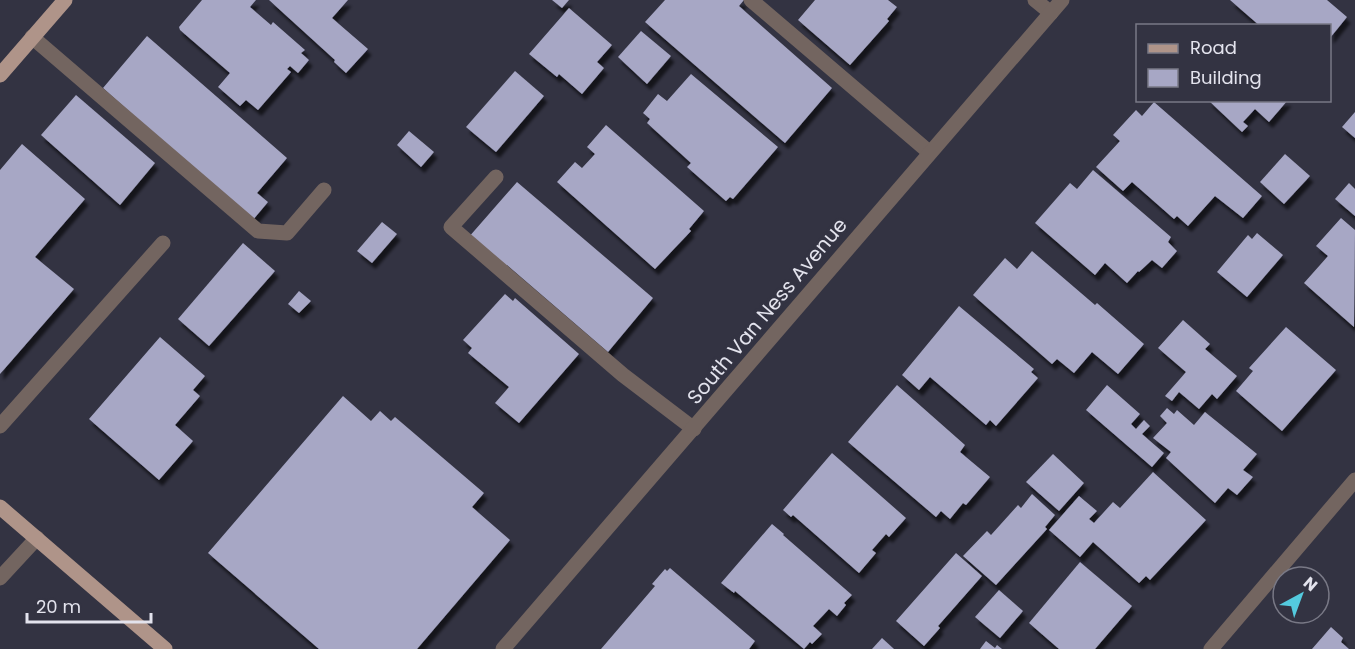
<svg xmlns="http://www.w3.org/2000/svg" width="1355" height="649" font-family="Poppins,sans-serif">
  <defs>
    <filter id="shadow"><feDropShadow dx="3.5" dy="6" stdDeviation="1.5" flood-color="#0009"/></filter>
  </defs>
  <rect width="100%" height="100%" fill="#333342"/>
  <g fill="#a7a7c5" filter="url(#shadow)">
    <polygon points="202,0 256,0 250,7 271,25 273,22 305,50 301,53 309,60 298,73 290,66 287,69 291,72 258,110 246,100 240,106 218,87 230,73 180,30 179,27"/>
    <polygon points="269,0 348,0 332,18 368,49 346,73 334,62 335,60"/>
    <polygon points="552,0 569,0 562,8"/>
    <polygon points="665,0 744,0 739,6 832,88 785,143 645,22"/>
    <polygon points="815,0 888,0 897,7 887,19 889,21 850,65 798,20"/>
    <polygon points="1230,0 1327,0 1347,17 1330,38 1330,26 1260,26"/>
    <polygon points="569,8 612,45 597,62 604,68 582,94 559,74 557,77 529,54"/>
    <polygon points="641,31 671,56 647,84 618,57"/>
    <polygon points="147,36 287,158 257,193 268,202 252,221 103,88"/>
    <polygon points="515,71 544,96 496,152 466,127"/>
    <polygon points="691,74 778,147 733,199 730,197 726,201 687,167 691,163 647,123 650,119 643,113 658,94 667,101"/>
    <polygon points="76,95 155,163 120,205 41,135"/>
    <polygon points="1208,100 1288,100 1269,122 1255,109 1243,122 1248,126 1242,132"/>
    <polygon points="1154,102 1262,196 1243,218 1215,196 1188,226 1177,216 1174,219 1132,182 1123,191 1096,167 1120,141 1113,135 1136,110 1142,116"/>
    <polygon points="1355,112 1355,138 1342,127"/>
    <polygon points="606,125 704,211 689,229 691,231 655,269 557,182 575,162 582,168 595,154 587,147"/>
    <polygon points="409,131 434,152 421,167 397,145"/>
    <polygon points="22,144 85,199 35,257 74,289 0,374 0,170"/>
    <polygon points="1285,154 1310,176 1284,204 1260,182"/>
    <polygon points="1093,170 1171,237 1168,242 1177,251 1162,268 1152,260 1139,272 1138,271 1127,283 1105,263 1095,275 1035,223 1070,183 1077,189"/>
    <polygon points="517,182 653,298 608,352 507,265 504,269 468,238"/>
    <polygon points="1349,183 1355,189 1355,216 1335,199"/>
    <polygon points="1341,218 1355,230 1354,327 1304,283 1328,256 1316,246"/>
    <polygon points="382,222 397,234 372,263 357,251"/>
    <polygon points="1257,233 1283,255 1247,297 1217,272 1248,235 1252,239"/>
    <polygon points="243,243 275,271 209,346 178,319"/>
    <polygon points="1032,251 1095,305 1097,303 1144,344 1118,374 1092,352 1074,373 1057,359 1052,364 973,295 1005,258 1017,269"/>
    <polygon points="299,291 311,301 299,313 288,304"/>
    <polygon points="505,294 513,301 515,298 579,354 519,423 495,403 509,387 468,353 472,348 463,340"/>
    <polygon points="959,306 1034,369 1031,372 1038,378 996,426 990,420 986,425 930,377 919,390 902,375"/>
    <polygon points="1183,320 1210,344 1205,349 1237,376 1217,399 1212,394 1199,409 1179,392 1172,401 1165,396 1186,372 1158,348"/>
    <polygon points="1286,327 1336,370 1282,431 1236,391 1253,371 1249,368"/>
    <polygon points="160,337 205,376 193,390 200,396 175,425 193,441 159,480 89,419"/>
    <polygon points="897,385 965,445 960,452 990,477 966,505 963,503 950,519 941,511 936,517 848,442"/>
    <polygon points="1107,385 1140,414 1131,424 1136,429 1144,420 1150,426 1142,434 1164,453 1152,467 1086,410"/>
    <polygon points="343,396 371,421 380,411 391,421 395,417 484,493 472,507 510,540 417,649 319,649 208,553"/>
    <polygon points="1167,408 1174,414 1177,410 1194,425 1205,412 1257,454 1243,470 1253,477 1237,495 1228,488 1215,503 1166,458 1171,452 1153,438 1167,423 1160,416"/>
    <polygon points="832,453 906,518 889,537 886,534 872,550 876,553 859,573 793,515 791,517 783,510"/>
    <polygon points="1053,454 1084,483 1059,511 1026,482"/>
    <polygon points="1153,472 1206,520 1150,580 1146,576 1139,583 1093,542 1080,557 1049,530 1079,496 1097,511 1089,519 1094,523 1113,502 1120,508"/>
    <polygon points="1032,494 1055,515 1045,527 1047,529 996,585 963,556 987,531 991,535 1018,505 1021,508"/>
    <polygon points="772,524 784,534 783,535 852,595 844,603 846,605 837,616 829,609 813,626 822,634 812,644 810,642 804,649 735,591 734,593 721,583"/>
    <polygon points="956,553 982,576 938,626 940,628 924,646 896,621"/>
    <polygon points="1080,562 1132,606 1095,649 1059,649 1029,623"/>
    <polygon points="670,568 755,641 749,649 601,649 655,586 652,584 665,569 667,571"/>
    <polygon points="999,590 1023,611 1000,638 975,617"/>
    <polygon points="1331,627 1343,638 1341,642 1349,649 1312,649"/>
    <polygon points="882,638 894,649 872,649"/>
    <polygon points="986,641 995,648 997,645 1002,649 980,649"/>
  </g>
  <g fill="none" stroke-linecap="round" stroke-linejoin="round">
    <g stroke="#736560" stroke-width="15">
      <polyline points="751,0 929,152"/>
      <polyline points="1035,0 1051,13"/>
      <polyline points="32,37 258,231 287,233 324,190"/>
      <polyline points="496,177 451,227 623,375 694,429"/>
      <polyline points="0,426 163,243"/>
      <polyline points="0,578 37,538"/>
      <polyline points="503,649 1062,0"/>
      <polyline points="1211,649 1355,480"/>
    </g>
    <g stroke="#af9489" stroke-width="15">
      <polyline points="0,75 65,0"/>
      <polyline points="0,507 165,649"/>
    </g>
  </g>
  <g text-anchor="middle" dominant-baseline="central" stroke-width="6" stroke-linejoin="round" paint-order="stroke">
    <g font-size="20" fill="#e3e3ed" stroke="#333342">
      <text transform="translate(767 311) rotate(-50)">South Van Ness Avenue</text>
    </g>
  </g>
  <rect x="1136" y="24" width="195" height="78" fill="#333342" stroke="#797986" stroke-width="1.5"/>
  <rect x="1148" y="44" width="30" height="9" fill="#af9489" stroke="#797986" stroke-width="1.5"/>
  <text x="1190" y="54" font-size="18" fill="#e3e3ed">Road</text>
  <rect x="1148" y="69" width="30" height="18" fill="#a7a7c5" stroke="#797986" stroke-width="1.5"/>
  <text x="1190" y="84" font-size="18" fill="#e3e3ed">Building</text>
  <g transform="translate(1301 595) rotate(41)"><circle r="28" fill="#333342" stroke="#797986" stroke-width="1.5"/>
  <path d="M0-4.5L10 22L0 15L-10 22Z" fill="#54cade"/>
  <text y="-9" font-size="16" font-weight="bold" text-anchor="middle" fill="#e3e3ed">N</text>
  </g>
  <path d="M27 613v9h124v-9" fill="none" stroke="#e3e3ed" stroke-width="3"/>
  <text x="36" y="613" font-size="18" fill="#e3e3ed" stroke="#333342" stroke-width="4.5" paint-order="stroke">20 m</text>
</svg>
